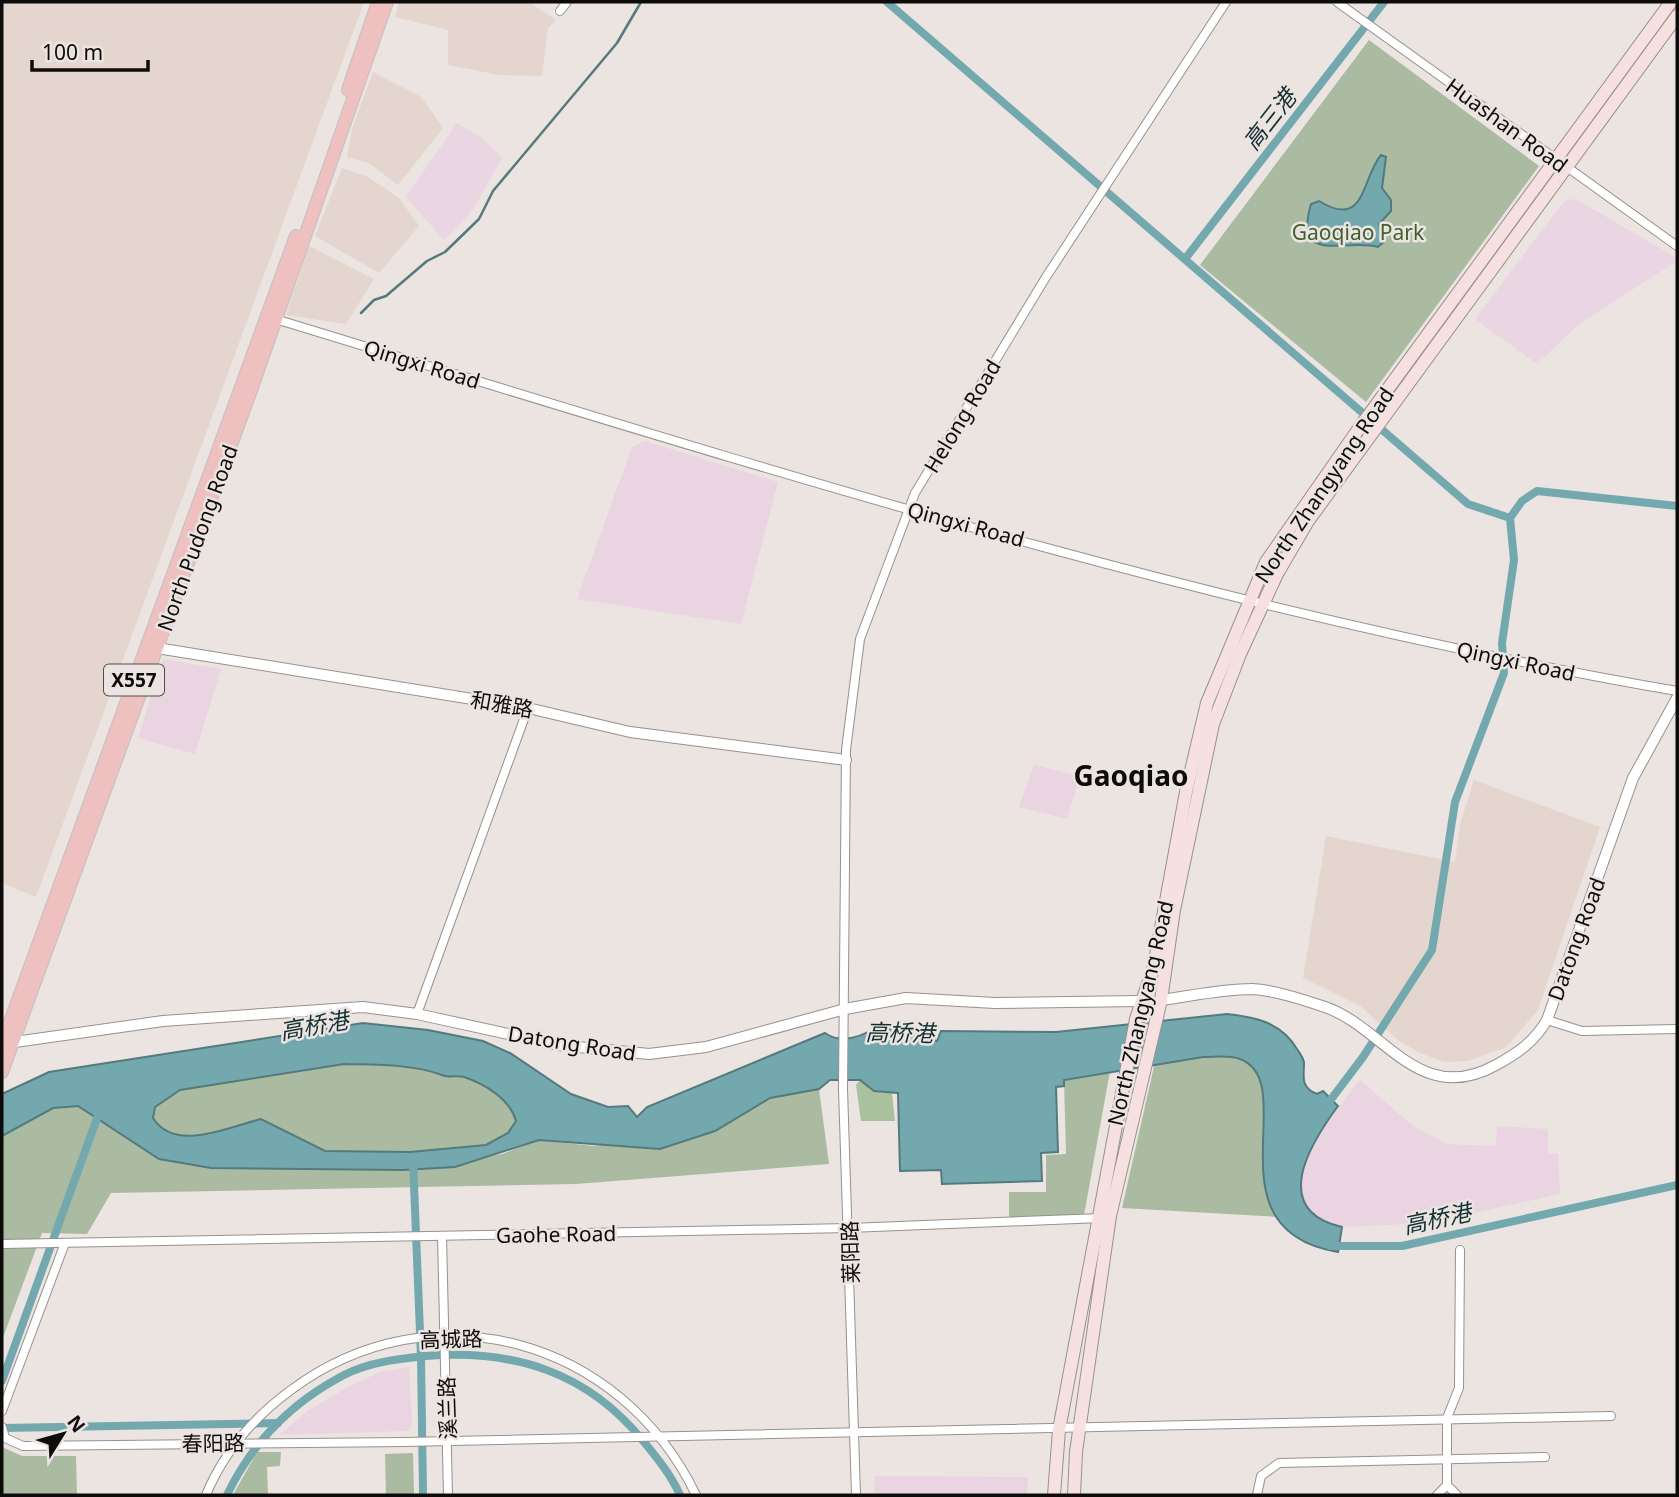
<svg xmlns="http://www.w3.org/2000/svg" width="1679" height="1497" font-family="'Noto Sans','Noto Sans SC',sans-serif">
  <rect width="100%" height="100%" fill="#ebe4e1"/>
  <g fill="#ead5e3">
    <polygon points="457,123 483,139 502,158 472,211 444,240 406,197"/>
    <polygon points="1569,199 1579,201 1677,258 1677,261 1579,324 1537,364 1475,319 1560,206"/>
  </g>
  <g fill="#e4d5cf">
    <polygon points="2,2 364,2 36,897 2,883"/>
    <polygon points="399,2 529,2 556,20 548,28 542,76 500,75 448,65 448,30 395,17"/>
    <polygon points="373,72 421,97 443,128 398,185 369,163 347,157 352,129"/>
    <polygon points="342,168 368,177 399,198 419,226 379,273 315,236"/>
    <polygon points="309,246 374,279 346,324 286,315"/>
    <polygon points="1474,780 1600,827 1538,1010 1506,1047 1468,1061 1444,1062 1418,1052 1398,1040 1359,1005 1303,978 1326,836 1455,862 1460,824"/>
  </g>
  <g fill="#ebd4e1">
    <polygon points="645,441 778,482 741,624 577,599 632,447"/>
    <polygon points="163,659 221,669 195,754 138,738"/>
    <polygon points="1034,765 1080,776 1067,819 1019,807"/>
    <polygon points="1360,1080 1413,1126 1447,1144 1496,1146 1497,1126 1548,1129 1548,1153 1558,1154 1560,1194 1465,1215 1392,1225 1342,1227 1326,1223 1314,1215 1306,1204 1300,1191 1302,1176 1308,1150 1321,1130"/>
    <polygon points="409,1367 412,1424 408,1431 279,1435 307,1411 350,1386 380,1372"/>
    <polygon points="875,1476 1028,1477 1027,1495 874,1495"/>
  </g>
  <g fill="#aabba1">
    <polygon points="1369,40 1539,166 1366,402 1200,265"/>
    <polygon points="1212,1038 1273,1081 1281,1217 1122,1208 1158,1049"/>
    <path d="M 344,1064 C 377,1065 412,1063 442,1075 C 448,1078 457,1075 464,1077 C 485,1084 510,1099 516,1121 L 508,1133 L 486,1145 L 410,1152 L 325,1151 L 261,1119 C 229,1127 175,1153 153,1118 L 155,1107 L 180,1090 Z"/>
    <polygon points="1110,1071 1084,1215 1009,1219 1009,1192 1046,1192 1046,1155 1066,1154 1064,1080"/>
    <polygon points="819,1089 829,1164 576,1184 111,1193 87,1234 42,1233 2,1340 2,1136 53,1108 78,1106 159,1159 211,1168 403,1170 502,1154 539,1140 593,1146 715,1131 770,1098"/>
    <polygon points="2,1447 22,1456 76,1456 77,1495 2,1495"/>
    <polygon points="257,1452 281,1452 280,1466 267,1467 268,1495 233,1495"/>
    <polygon points="413,1453 414,1495 386,1495 385,1454"/>
  </g>
  <polygon fill="#a9c19c" points="860,1080 874,1091 892,1093 895,1121 861,1121 856,1085"/>
  <g fill="#73a9ae" stroke="#557a7d" stroke-width="2" fill-rule="evenodd">
    <path d="M 1381,155 L 1386,157 L 1382,188 L 1391,200 L 1391,211 L 1379,224 L 1385,241 L 1378,247 C 1345,238 1293,266 1311,204 L 1319,201 C 1366,230 1361,179 1381,155 Z"/>
    <path d="M 1227,1014 C 1255,1017 1281,1022 1297,1049 C 1299,1052 1304,1059 1304,1063 C 1304,1076 1300,1088 1317,1094 L 1323,1091 L 1338,1106 C 1310,1144 1269,1210 1342,1227 L 1338,1252 C 1205,1230 1303,1083 1240,1059 C 1229,1055 1215,1057 1203,1057 L 1064,1080 L 1064,1086 L 1056,1087 L 1058,1152 L 1041,1153 L 1042,1181 L 942,1184 L 941,1170 L 900,1171 L 898,1093 L 874,1091 L 860,1080 L 830,1080 L 819,1089 L 770,1098 L 715,1131 L 660,1149 L 539,1140 L 455,1167 L 403,1170 L 211,1168 L 159,1159 L 78,1106 L 53,1108 L 2,1136 L 2,1094 L 49,1072 L 363,1023 L 428,1030 L 483,1041 L 510,1053 L 571,1094 L 608,1107 L 628,1106 L 637,1117 L 647,1107 L 825,1033 C 842,1045 863,1036 879,1026 L 937,1041 L 941,1031 L 1056,1032 ZM 344,1064 C 377,1065 412,1064 442,1075 C 448,1078 457,1075 464,1077 C 485,1084 510,1099 516,1121 L 508,1133 L 486,1145 L 410,1152 L 325,1151 L 261,1119 C 229,1127 175,1153 153,1118 L 155,1107 L 180,1090 Z"/>
  </g>
  <g fill="none" stroke-linecap="round" stroke-linejoin="round">
    <polyline stroke="#557a7d" stroke-width="2.5" points="361,313 374,300 386,296 427,261 445,252 479,219 493,191 617,43 641,2"/>
    <g stroke="#73a9ae" stroke-width="8">
      <polyline points="887,2 1468,504 1510,518"/>
      <polyline points="1185,259 1384,2"/>
      <polyline points="1326,1106 1363,1057 1432,950 1455,802 1504,673 1502,643 1514,560 1510,518 1522,501 1537,491 1677,506"/>
      <polyline points="413,1160 421,1357 423,1495"/>
      <polyline points="1330,1246 1402,1246 1677,1185"/>
      <polyline points="2,1381 100,1110"/>
      <polyline points="2,1428 278,1423"/>
      <path d="M 227,1495 C 252,1443 292,1402 344,1375 C 369,1362 398,1359 426,1356 C 514,1349 588,1372 644,1442 C 658,1459 671,1475 680,1495"/>
    </g>
    <g stroke="#97918e" stroke-width="10">
      <g id="minor">
        <polyline points="1337,2 1677,246"/>
        <polyline points="560,11 567,2"/>
        <path d="M 272,318 C 735,459 1200,609 1677,691"/>
        <polyline points="417,1014 528,708"/>
        <polyline points="1547,1020 1582,1031 1677,1029"/>
        <polyline points="442,1236 448,1495"/>
        <polyline points="2,1244 849,1228 1101,1218"/>
        <polyline points="2,1411 65,1243"/>
        <polyline points="2,1427 5,1438 23,1446 405,1442 1611,1416"/>
        <path d="M 206,1495 C 224,1452 254,1417 291,1390 C 432,1285 621,1339 696,1495"/>
        <polyline points="856,1495 843,1089 846,750 860,639 915,493 1046,277 1226,2"/>
        <polyline points="1257,1495 1261,1476 1279,1463 1545,1457"/>
        <polyline points="1437,1495 1447,1485"/>
        <polyline points="1457,1495 1447,1485 1447,1418 1459,1388 1460,1250"/>
      </g>
    </g>
    <g stroke="#97918e" stroke-width="12">
      <g id="tertiary">
        <polyline points="157,648 528,708 630,732 846,760"/>
        <path d="M 1161,1000 C 1191,996 1222,989 1252,989 C 1274,990 1304,1000 1325,1007 C 1384,1027 1419,1108 1496,1065 C 1518,1053 1534,1042 1547,1020 L 1633,778 L 1677,698"/>
        <polyline points="8,1043 163,1021 363,1007 417,1014 558,1045 649,1054 706,1047 845,1009 906,998 995,1003 1140,1001"/>
      </g>
    </g>
    <g stroke="#97918e" stroke-width="14">
      <g id="secondary">
        <polyline points="1054,1495 1059,1430 1136,1019 1154,966 1186,792 1207,703 1266,562 1360,427 1671,2"/>
        <polyline points="1074,1495 1076,1452 1110,1216 1161,1000 1174,910 1213,724 1240,654 1277,574 1308,521 1677,16"/>
      </g>
    </g>
    <g stroke="#c0c0c0" stroke-width="14">
      <g id="primary">
        <polyline points="348,90 378,2"/>
        <polyline points="2,1044 296,236"/>
        <polyline points="2,1072 250,393 387,2"/>
      </g>
    </g>
    <use href="#minor" stroke="#fff" stroke-width="8"/>
    <use href="#tertiary" stroke="#fff" stroke-width="10"/>
    <use href="#secondary" stroke="#f7e0e0" stroke-width="12"/>
    <use href="#primary" stroke="#eec1c0" stroke-width="12"/>
  </g>
  <g text-anchor="middle" dominant-baseline="central" stroke-width="5" stroke-linejoin="round" paint-order="stroke">
    <rect fill="#ebe4e1" stroke="#504d4b" stroke-width="2" x="104" y="664.5" width="60" height="31" rx="5"/>
    <g font-size="19" font-weight="bold" fill="#0e0c0b">
      <text x="134" y="680">X557</text>
    </g>
    <g font-size="21" fill="#0e0c0b" stroke="#ebe4e1">
      <text transform="translate(1507 125) rotate(36)">Huashan Road</text>
      <text transform="translate(422 364) rotate(17)">Qingxi Road</text>
      <text transform="translate(962 416) rotate(-59)">Helong Road</text>
      <text transform="translate(1324 485) rotate(-56)">North Zhangyang Road</text>
      <text transform="translate(966 524) rotate(15)">Qingxi Road</text>
      <text transform="translate(197 538) rotate(-70)">North Pudong Road</text>
      <text transform="translate(1516 661) rotate(12)">Qingxi Road</text>
      <text transform="translate(502 704) rotate(10)">和雅路</text>
      <text transform="translate(1576 939) rotate(-70)">Datong Road</text>
      <text transform="translate(1140 1013) rotate(-77)">North Zhangyang Road</text>
      <text transform="translate(572 1043) rotate(9)">Datong Road</text>
      <text transform="translate(556 1234) rotate(-1)">Gaohe Road</text>
      <text transform="translate(850 1252) rotate(-92)">莱阳路</text>
      <text transform="translate(451 1339) rotate(-2)">高城路</text>
      <text transform="translate(447 1408) rotate(-92)">溪兰路</text>
      <text transform="translate(213 1443) rotate(-1)">春阳路</text>
    </g>
    <g font-size="21" fill="#3f5f2b" stroke="#ebe4e1">
      <text x="1358" y="232">Gaoqiao Park</text>
    </g>
    <g font-size="23" font-style="italic" fill="#133033" stroke="#ebe4e1">
      <text transform="translate(1269 119) rotate(-52)">高三港</text>
      <text transform="translate(314 1025) rotate(-10)">高桥港</text>
      <text transform="translate(900 1032) rotate(1)">高桥港</text>
      <text transform="translate(1437 1218) rotate(-12)">高桥港</text>
    </g>
    <g font-size="28" font-weight="bold" fill="#0e0c0b" stroke="#ebe4e1">
      <text x="1131" y="775">Gaoqiao</text>
    </g>
  </g>
  <rect width="1679" height="1497" fill="none" stroke="#0e0c0b" stroke-width="7"/>
  <g transform="translate(63 1434) rotate(53)" stroke="#ebe4e1" stroke-width="5" paint-order="stroke">
  <path d="M0-5L12 26L0 18L-12 26Z" fill="#0e0c0b"/>
  <text y="-10" font-size="19" font-weight="bold" text-anchor="middle" fill="#0e0c0b">N</text>
  </g>
  <path d="M32 60v10h116v-10" fill="none" stroke="#0e0c0b" stroke-width="3.5"/>
  <text x="42" y="60" font-size="21" fill="#0e0c0b" stroke="#ebe4e1" stroke-width="5" paint-order="stroke">100 m</text>
</svg>
